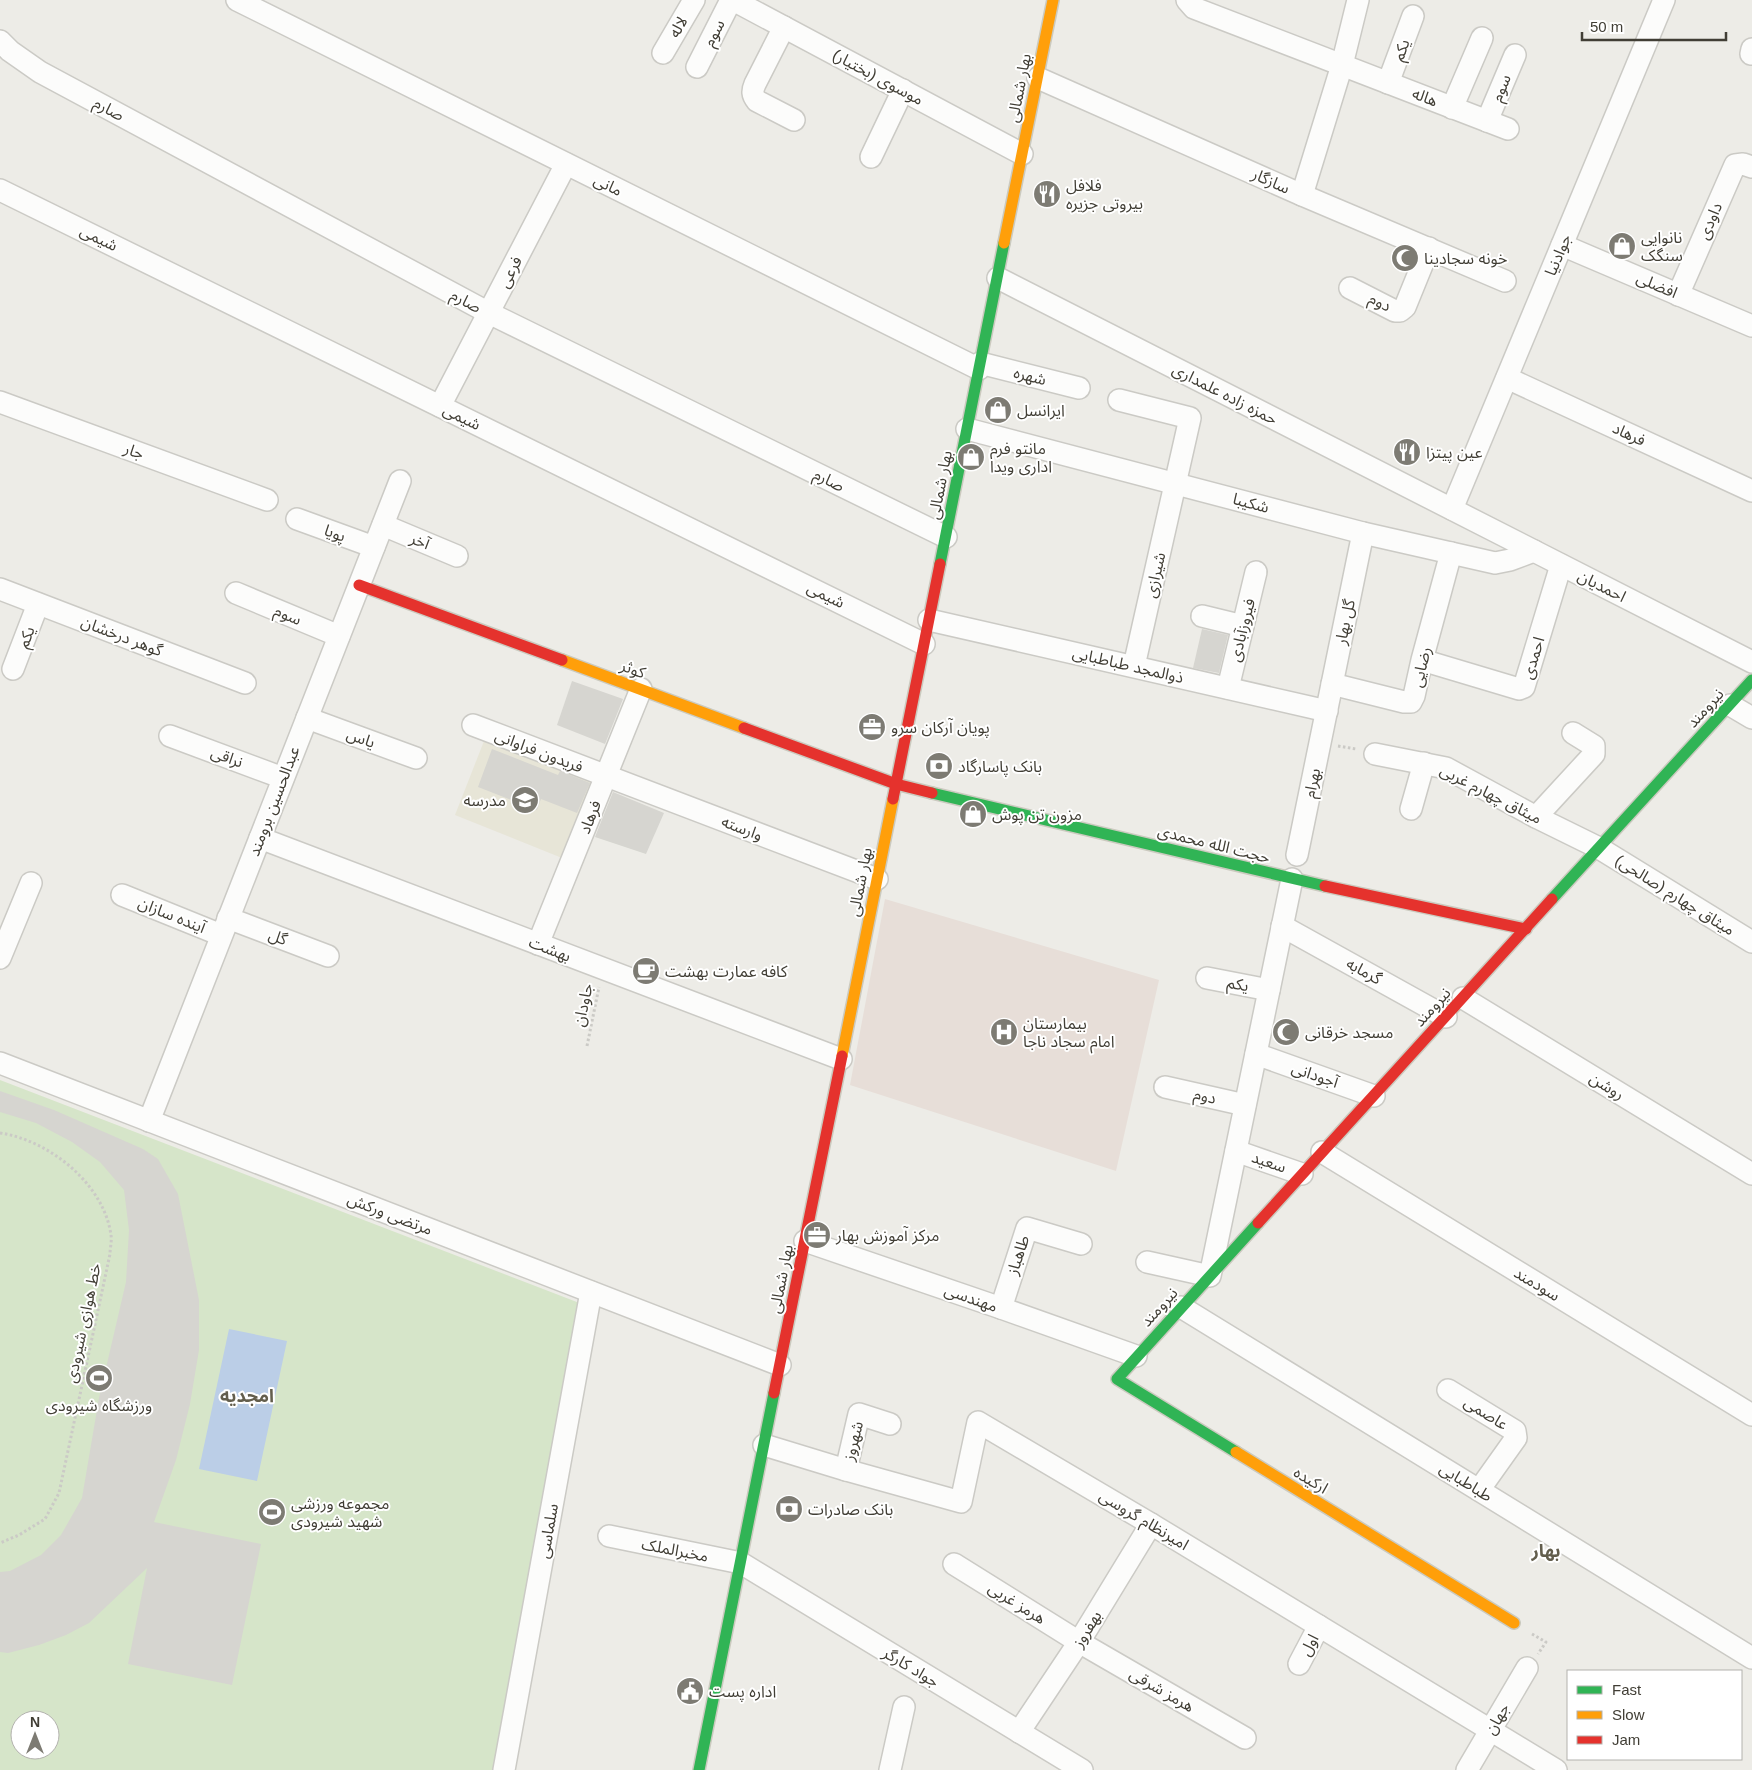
<svg xmlns="http://www.w3.org/2000/svg" width="1752" height="1770" font-family="Arial,'Noto Sans Arabic',sans-serif">
  <rect width="100%" height="100%" fill="#edece7"/>
  <polygon fill="#e7e5d7" points="484,741 596,784 562,858 455,815"/>
  <polygon fill="#e7ded8" points="885,899 1159,980 1116,1171 850,1085"/>
  <path fill="#d6e5c9" fill-rule="evenodd" d="M 0,1080 L 582,1304 L 496,1770 L 0,1770 ZM 20,1720 L 50,1720 L 50,1750 L 20,1750 Z"/>
  <polygon fill="#bbcee7" points="229,1329 287,1341 257,1481 199,1469"/>
  <g fill="#d6d5d0">
    <polygon points="1202,629 1228,635 1219,673 1193,668"/>
    <polygon points="572,681 623,699 605,744 557,725"/>
    <polygon points="492,749 558,775 560,771 590,783 577,813 541,799 537,810 478,787"/>
    <polygon points="613,792 664,813 646,854 595,837"/>
    <polygon points="0,1091 54,1110 143,1149 158,1159 178,1194 199,1300 199,1350 190,1404 176,1460 154,1522 261,1544 232,1685 128,1664 147,1568 89,1623 66,1635 39,1645 8,1653 0,1652 0,1572 10,1571 41,1555 61,1535 82,1498 99,1398 126,1282 129,1230 124,1190 100,1162 72,1142 36,1123 0,1112"/>
  </g>
  <g fill="none" stroke-linecap="round" stroke-linejoin="round">
    <g stroke="#cbcac5" stroke-width="24">
      <g id="street">
        <polyline points="237,0 979,369"/>
        <polyline points="733,0 1022,154"/>
        <polyline points="1187,0 1194,8 1508,129"/>
        <path d="M 784,27 L 755,84 C 752,91 752,95 757,101 L 794,120"/>
        <polyline points="0,41 10,51 40,72 489,313 946,537"/>
        <polyline points="663,53 694,0"/>
        <polyline points="1751,54 1752,49"/>
        <polyline points="697,67 731,0"/>
        <polyline points="1038,78 1302,195 1505,281"/>
        <polyline points="1388,83 1413,16"/>
        <polyline points="1452,108 1482,38"/>
        <polyline points="1487,121 1515,55"/>
        <polyline points="871,157 903,90"/>
        <polyline points="0,190 924,644"/>
        <polyline points="1302,195 1342,65 1358,0"/>
        <polyline points="1562,245 1752,326"/>
        <polyline points="998,278 1752,662"/>
        <polyline points="1350,288 1395,311 1400,311 1405,307 1429,248"/>
        <polyline points="1678,295 1735,165 1743,164 1752,167"/>
        <polyline points="980,363 1079,388"/>
        <polyline points="1507,378 1752,491"/>
        <polyline points="1119,400 1190,418 1134,666"/>
        <polyline points="0,402 267,500"/>
        <polyline points="440,406 566,164"/>
        <polyline points="967,429 1363,533 1495,563 1510,560 1534,551"/>
        <polyline points="1452,509 1664,0"/>
        <polyline points="297,519 374,547"/>
        <polyline points="383,525 457,556"/>
        <polyline points="0,589 245,683"/>
        <polyline points="236,593 339,636"/>
        <polyline points="1202,616 1243,626"/>
        <polyline points="929,620 1327,711"/>
        <polyline points="1432,663 1519,689 1524,687 1561,565"/>
        <polyline points="13,669 38,604"/>
        <polyline points="1332,684 1404,702 1411,702 1414,696 1422,660 1451,553"/>
        <polyline points="1228,688 1256,572"/>
        <polyline points="1730,705 1752,718"/>
        <polyline points="307,718 416,758"/>
        <polyline points="473,725 877,879"/>
        <polyline points="170,736 283,778"/>
        <polyline points="1375,754 1446,768 1536,817 1599,848 1752,942"/>
        <polyline points="1411,809 1424,763"/>
        <polyline points="1536,817 1594,754 1594,746 1573,733"/>
        <polyline points="260,838 841,1059"/>
        <polyline points="1297,855 1363,533"/>
        <polyline points="122,895 221,935"/>
        <polyline points="228,918 328,956"/>
        <polyline points="1282,926 1446,1017"/>
        <polyline points="538,944 641,689"/>
        <polyline points="0,958 31,883"/>
        <polyline points="1207,978 1269,990"/>
        <polyline points="1463,998 1752,1174"/>
        <polyline points="1256,1054 1374,1096"/>
        <polyline points="0,1063 780,1365"/>
        <polyline points="1165,1087 1245,1105"/>
        <polyline points="149,1121 400,481"/>
        <polyline points="1236,1151 1302,1174"/>
        <polyline points="1322,1152 1752,1415"/>
        <polyline points="805,1241 1001,1308 1136,1356"/>
        <polyline points="1147,1262 1210,1276 1292,879"/>
        <polyline points="1181,1307 1752,1658"/>
        <polyline points="1001,1308 1027,1228 1081,1244"/>
        <polyline points="1448,1390 1515,1431 1516,1438 1479,1490"/>
        <polyline points="764,1445 846,1470 961,1502 978,1422 1151,1524 1556,1770"/>
        <polyline points="846,1470 859,1414 890,1424"/>
        <polyline points="609,1536 741,1563 1082,1770"/>
        <polyline points="954,1564 1079,1642 1245,1738"/>
        <polyline points="1299,1664 1319,1626"/>
        <polyline points="1019,1732 1079,1642 1151,1524"/>
        <polyline points="504,1770 591,1292"/>
        <polyline points="890,1770 904,1707"/>
        <polyline points="1467,1770 1527,1668"/>
      </g>
    </g>
    <g stroke="#cbcabf" stroke-width="14">
      <g id="fast">
        <polyline points="940,564 1004,243"/>
        <polyline points="932,793 1325,886"/>
        <polyline points="1552,899 1752,680"/>
        <polyline points="1236,1452 1117,1379 1258,1223"/>
        <polyline points="699,1770 774,1393"/>
      </g>
    </g>
    <g stroke="#cbcabf" stroke-width="14">
      <g id="slow">
        <polyline points="1004,243 1053,0"/>
        <polyline points="562,660 744,728"/>
        <polyline points="842,1056 893,799"/>
        <polyline points="1236,1452 1514,1623"/>
      </g>
    </g>
    <g stroke="#cbcabf" stroke-width="14">
      <g id="jam">
        <polyline points="359,585 562,660"/>
        <polyline points="744,728 896,784 932,793"/>
        <polyline points="893,799 940,564"/>
        <polyline points="1325,886 1526,929"/>
        <polyline points="1258,1223 1552,899"/>
        <polyline points="774,1393 842,1056"/>
      </g>
    </g>
    <g stroke="#cbcac6" stroke-width="3" stroke-dasharray="2.5 2.5" stroke-linecap="butt">
      <polyline points="1338,746 1356,749"/>
      <polyline points="587,1046 599,987"/>
      <path d="M 0,1133 C 49,1140 104,1184 111,1235 C 112,1241 110,1248 110,1254 L 59,1493 L 45,1519 L 19,1535 L 0,1543"/>
      <polyline points="1532,1634 1546,1642 1538,1654"/>
    </g>
    <use href="#street" stroke="#fcfcfb" stroke-width="21"/>
    <use href="#fast" stroke="#30b455" stroke-width="11"/>
    <use href="#slow" stroke="#ff9f0a" stroke-width="11"/>
    <use href="#jam" stroke="#e5322d" stroke-width="11"/>
  </g>
  <defs>
    <g id="restaurant-disc" transform="scale(1.4375)"><circle r="9.5" fill="#7d7b73" stroke="#fff"/><path d="M-5-6h1v4h1v-4h1v4h1v-4h1v5L-1.5 .5V6h-2V.5L-5-1ZM5-6V6H3V1.5H1.5Q1.5-4 5-6Z" fill="#fff"/></g>
    <g id="shop-disc" transform="scale(1.4375)"><circle r="9.5" fill="#7d7b73" stroke="#fff"/><path d="M-5-2.5h2.3a2.7 3.5 0 0 1 5.4 0H5L5.5 6h-11ZM-1.5-2.5h3a1.5 2.3 0 0 0-3 0Z" fill="#fff"/></g>
    <g id="mosque-disc" transform="scale(1.4375)"><circle r="9.5" fill="#7d7b73" stroke="#fff"/><path d="M3.5-4.9A6 6 0 1 0 3.5 4.9A5 5 0 1 1 3.5-4.9Z" fill="#fff"/></g>
    <g id="office-disc" transform="scale(1.4375)"><circle r="9.5" fill="#7d7b73" stroke="#fff"/><path d="M-6-3h4V-5.5h4V-3h4V5H-6ZM-1-4.5V-3h2v-1.5ZM-6 0V1H6V0Z" fill="#fff"/></g>
    <g id="bank-disc" transform="scale(1.4375)"><circle r="9.5" fill="#7d7b73" stroke="#fff"/><path d="M-6-4H6V4H-6ZM0-2.3a2.3 2.3 0 1 0 0 4.6a2.3 2.3 0 1 0 0-4.6Z" fill="#fff"/></g>
    <g id="school-disc" transform="scale(1.4375)"><circle r="9.5" fill="#7d7b73" stroke="#fff"/><path d="M0-5L7-2L0 1L-7-2ZM-4 1L0 2.5L4 1V4Q0 6-4 4Z" fill="#fff"/></g>
    <g id="cafe-disc" transform="scale(1.4375)"><circle r="9.5" fill="#7d7b73" stroke="#fff"/><path d="M-5.5-4.5H6V0H3Q3 3.5 0 3.5H-2.5Q-5.5 3.5-5.5 0ZM3-3.2v2h1.7v-2ZM-6 4.5H4V6H-6Z" fill="#fff"/></g>
    <g id="hospital-disc" transform="scale(1.4375)"><circle r="9.5" fill="#7d7b73" stroke="#fff"/><path d="M-5-5h3v3.5h4V-5h3V5h-3V1.5h-4V5h-3Z" fill="#fff"/></g>
    <g id="stadium-disc" transform="scale(1.4375)"><circle r="9.5" fill="#7d7b73" stroke="#fff"/><path d="M0-5a6.5 5 0 1 0 0 10a6.5 5 0 1 0 0-10ZM-3.5-1.8h7v3.6h-7Z" fill="#fff"/></g>
    <g id="civic-disc" transform="scale(1.4375)"><circle r="9.5" fill="#7d7b73" stroke="#fff"/><path d="M-.6-6.5H3V-4.5H.6V-3L4-1V1h2V6H-6V1h2V-1L-.6-3ZM-1.2 2.5V6h2.4V2.5Z" fill="#fff"/></g>
  </defs>
  <g fill-rule="evenodd">
    <use href="#restaurant-disc" x="1047" y="194"/>
    <use href="#shop-disc" x="1622" y="246"/>
    <use href="#mosque-disc" x="1405" y="258"/>
    <use href="#shop-disc" x="998" y="410"/>
    <use href="#restaurant-disc" x="1407" y="452"/>
    <use href="#shop-disc" x="971" y="457"/>
    <use href="#office-disc" x="872" y="727"/>
    <use href="#bank-disc" x="939" y="766"/>
    <use href="#school-disc" x="525" y="800"/>
    <use href="#shop-disc" x="973" y="814"/>
    <use href="#cafe-disc" x="646" y="971"/>
    <use href="#hospital-disc" x="1004" y="1032"/>
    <use href="#mosque-disc" x="1286" y="1032"/>
    <use href="#office-disc" x="817" y="1235"/>
    <use href="#stadium-disc" x="99" y="1378"/>
    <use href="#bank-disc" x="789" y="1509"/>
    <use href="#stadium-disc" x="272" y="1512"/>
    <use href="#civic-disc" x="690" y="1691"/>
  </g>
  <g text-anchor="middle" dominant-baseline="central" stroke-width="4" stroke-linejoin="round" paint-order="stroke">
    <g font-size="16" fill="#413e35" stroke="#fff">
      <text transform="translate(678 27) rotate(-60)">لاله</text>
      <text transform="translate(714 33) rotate(-63)">سوم</text>
      <text transform="translate(1401 50) rotate(-70)">یکم</text>
      <text transform="translate(878 77) rotate(28)">موسوی (بختیار)</text>
      <text transform="translate(1019 88) rotate(-79)">بهار شمالی</text>
      <text transform="translate(1501 88) rotate(-68)">سوم</text>
      <text transform="translate(1425 97) rotate(21)">هاله</text>
      <text transform="translate(109 109) rotate(28)">صارم</text>
      <text transform="translate(1271 181) rotate(24)">سازگار</text>
      <text transform="translate(608 185) rotate(26)">مانی</text>
      <text transform="translate(1710 221) rotate(-67)">داودی</text>
      <text transform="translate(99 238) rotate(26)">شیمی</text>
      <text transform="translate(1558 255) rotate(-67)">جوادنیا</text>
      <text transform="translate(510 272) rotate(-63)">فرعی</text>
      <text transform="translate(1657 285) rotate(23)">افضلی</text>
      <text transform="translate(466 301) rotate(28)">صارم</text>
      <text transform="translate(1380 302) rotate(26)">دوم</text>
      <text transform="translate(1030 376) rotate(14)">شهره</text>
      <text transform="translate(1225 394) rotate(27)">حمزه زاده علمداری</text>
      <text transform="translate(462 417) rotate(26)">شیمی</text>
      <text transform="translate(1629 434) rotate(25)">فرهاد</text>
      <text transform="translate(134 451) rotate(20)">جار</text>
      <text transform="translate(829 480) rotate(26)">صارم</text>
      <text transform="translate(940 485) rotate(-79)">بهار شمالی</text>
      <text transform="translate(1251 503) rotate(15)">شکیبا</text>
      <text transform="translate(335 533) rotate(20)">پویا</text>
      <text transform="translate(420 541) rotate(22)">آخر</text>
      <text transform="translate(1155 575) rotate(-77)">شیرازی</text>
      <text transform="translate(1602 586) rotate(27)">احمدیان</text>
      <text transform="translate(826 595) rotate(26)">شیمی</text>
      <text transform="translate(288 615) rotate(23)">سوم</text>
      <text transform="translate(1345 622) rotate(-78)">گل بهار</text>
      <text transform="translate(1242 630) rotate(-76)">فیروزآبادی</text>
      <text transform="translate(122 636) rotate(21)">گوهر درخشان</text>
      <text transform="translate(26 637) rotate(-69)">یکم</text>
      <text transform="translate(1533 658) rotate(-73)">احمدی</text>
      <text transform="translate(1128 665) rotate(13)">ذوالمجد طباطبایی</text>
      <text transform="translate(1421 667) rotate(-77)">رضایی</text>
      <text transform="translate(633 669) rotate(20)">کوثر</text>
      <text transform="translate(1705 708) rotate(-48)">نیرومند</text>
      <text transform="translate(361 738) rotate(20)">یاس</text>
      <text transform="translate(539 751) rotate(21)">فریدون فراوانی</text>
      <text transform="translate(227 757) rotate(20)">نراقی</text>
      <text transform="translate(1312 783) rotate(-78)">بهرام</text>
      <text transform="translate(1491 794) rotate(27)">میثاق چهارم غربی</text>
      <text transform="translate(274 801) rotate(-69)">عبدالحسین برومند</text>
      <text transform="translate(590 817) rotate(-68)">فرهاد</text>
      <text transform="translate(742 828) rotate(21)">وارسته</text>
      <text transform="translate(1214 844) rotate(14)">حجت الله محمدی</text>
      <text transform="translate(860 882) rotate(-79)">بهار شمالی</text>
      <text transform="translate(1675 895) rotate(32)">میثاق چهارم (صالحی)</text>
      <text transform="translate(172 915) rotate(22)">آینده سازان</text>
      <text transform="translate(278 937) rotate(21)">گل</text>
      <text transform="translate(550 949) rotate(21)">بهشت</text>
      <text transform="translate(1364 971) rotate(29)">گرمابه</text>
      <text transform="translate(1238 984) rotate(10)">یکم</text>
      <text transform="translate(583 1005) rotate(-78)">جاودان</text>
      <text transform="translate(1432 1007) rotate(-48)">نیرومند</text>
      <text transform="translate(1315 1075) rotate(19)">آجودانی</text>
      <text transform="translate(1607 1086) rotate(31)">روشن</text>
      <text transform="translate(1205 1096) rotate(13)">دوم</text>
      <text transform="translate(1269 1162) rotate(19)">سعید</text>
      <text transform="translate(390 1214) rotate(21)">مرتضی ورکش</text>
      <text transform="translate(1018 1255) rotate(-72)">طاهباز</text>
      <text transform="translate(781 1279) rotate(-79)">بهار شمالی</text>
      <text transform="translate(1537 1284) rotate(31)">سودمند</text>
      <text transform="translate(971 1298) rotate(19)">مهندسی</text>
      <text transform="translate(1159 1307) rotate(-48)">نیرومند</text>
      <text transform="translate(83 1323) rotate(-78)">خط هوازی شیرودی</text>
      <text transform="translate(1486 1413) rotate(32)">عاصمی</text>
      <text transform="translate(853 1441) rotate(-76)">شهروز</text>
      <text transform="translate(1311 1480) rotate(31)">ارکیده</text>
      <text transform="translate(1466 1482) rotate(32)">طباطبایی</text>
      <text transform="translate(1144 1520) rotate(31)">امیرنظام گروسی</text>
      <text transform="translate(548 1531) rotate(-80)">سلماسی</text>
      <text transform="translate(675 1550) rotate(11)">مخبرالملک</text>
      <text transform="translate(1017 1603) rotate(32)">هرمز غربی</text>
      <text transform="translate(1087 1629) rotate(-58)">بهفروز</text>
      <text transform="translate(1309 1645) rotate(-62)">اول</text>
      <text transform="translate(911 1667) rotate(31)">جواد کارگر</text>
      <text transform="translate(1162 1690) rotate(30)">هرمز شرقی</text>
      <text transform="translate(1497 1719) rotate(-60)">جهان</text>
    </g>
    <g font-size="16" fill="#413e35" stroke="#fff" text-anchor="start">
      <text x="1066" y="185">فلافل<tspan x="1066" dy="18">بیروتی جزیره</tspan></text>
      <text x="1641" y="237">نانوایی<tspan x="1641" dy="18">سنگک</tspan></text>
      <text x="1424" y="258">خونه سجادینا</text>
      <text x="1017" y="410">ایرانسل</text>
      <text x="990" y="448">مانتو فرم<tspan x="990" dy="18">اداری ویدا</tspan></text>
      <text x="1426" y="452">عین پیتزا</text>
      <text x="891" y="727">پویان آرکان سرو</text>
      <text x="958" y="766">بانک پاسارگاد</text>
      <text x="506" y="800" text-anchor="end">مدرسه</text>
      <text x="992" y="814">مزون تن پوش</text>
      <text x="665" y="971">کافه عمارت بهشت</text>
      <text x="1023" y="1023">بیمارستان<tspan x="1023" dy="18">امام سجاد ناجا</tspan></text>
      <text x="1305" y="1032">مسجد خرقانی</text>
      <text x="836" y="1235">مرکز آموزش بهار</text>
      <text x="99" y="1405" text-anchor="middle">ورزشگاه شیرودی</text>
      <text x="291" y="1503">مجموعه ورزشی<tspan x="291" dy="18">شهید شیرودی</tspan></text>
      <text x="808" y="1509">بانک صادرات</text>
      <text x="709" y="1691">اداره پست</text>
    </g>
    <g font-size="18" font-weight="bold" fill="#635e4d" stroke="#fff">
      <text x="247" y="1396">امجدیه</text>
      <text x="1546" y="1551">بهار</text>
    </g>
  </g>
  <rect x="1567" y="1670" width="175" height="90" fill="#ffffff" stroke="#b3b2ae"/>
  <rect x="1577" y="1686" width="25" height="8" fill="#30b455" stroke="#b3b2ae"/>
  <text x="1612" y="1695" font-size="15" fill="#413e35">Fast</text>
  <rect x="1577" y="1711" width="25" height="8" fill="#ff9f0a" stroke="#b3b2ae"/>
  <text x="1612" y="1720" font-size="15" fill="#413e35">Slow</text>
  <rect x="1577" y="1736" width="25" height="8" fill="#e5322d" stroke="#b3b2ae"/>
  <text x="1612" y="1745" font-size="15" fill="#413e35">Jam</text>
  <g transform="translate(35 1735)"><circle r="24" fill="#ffffff" stroke="#b3b2ae"/>
  <path d="M0-4L9 19L0 12L-9 19Z" fill="#7d7b73"/>
  <text y="-8" font-size="14" font-weight="bold" text-anchor="middle" fill="#413e35">N</text>
  </g>
  <path d="M1582 32v8h144v-8" fill="none" stroke="#413e35" stroke-width="2.5"/>
  <text x="1590" y="32" font-size="15" fill="#413e35" stroke="#ffffff" stroke-width="4" paint-order="stroke">50 m</text>
</svg>
